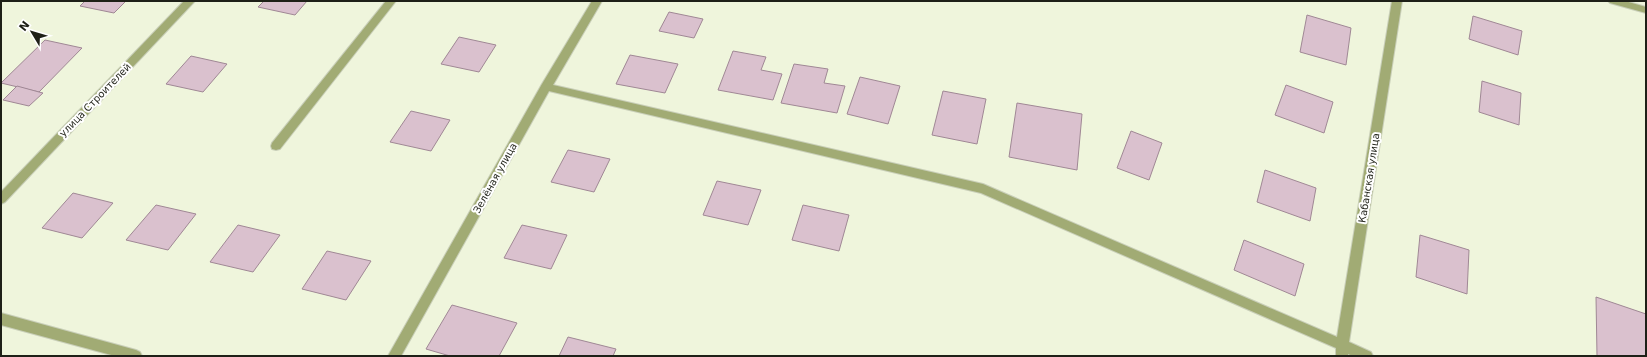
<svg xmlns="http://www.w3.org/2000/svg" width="1647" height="357" font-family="'DejaVu Sans',sans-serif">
  <rect width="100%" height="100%" fill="#eff5dc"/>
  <g fill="#dac1ce" stroke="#a08895">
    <polygon points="85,1 126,1 114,13 80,6"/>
    <polygon points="264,1 307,1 295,15 258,7"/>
    <polygon points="669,12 703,19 694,38 659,31"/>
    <polygon points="1307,15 1351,28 1346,65 1300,52"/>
    <polygon points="1473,16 1522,31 1518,55 1469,39"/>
    <polygon points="459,37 496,45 479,72 441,64"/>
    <polygon points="45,40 82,48 39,92 1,83"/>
    <polygon points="733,51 766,57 761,70 782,74 773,100 718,90"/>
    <polygon points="630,55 678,64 665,93 616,84"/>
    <polygon points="191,56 227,64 203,92 166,84"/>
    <polygon points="794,64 828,69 824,83 845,86 837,113 781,103"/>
    <polygon points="860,77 900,86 888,124 847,114"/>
    <polygon points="1482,81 1521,93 1519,125 1479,112"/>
    <polygon points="1286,85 1333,102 1324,133 1275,115"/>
    <polygon points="17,86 39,92 43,93 29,106 3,100"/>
    <polygon points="943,91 986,99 977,144 932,135"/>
    <polygon points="1017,103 1082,114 1077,170 1009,157"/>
    <polygon points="411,111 450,120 431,151 390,142"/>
    <polygon points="1131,131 1162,143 1149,180 1117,168"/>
    <polygon points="568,150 610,159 594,192 551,182"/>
    <polygon points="1265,170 1316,188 1310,221 1257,202"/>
    <polygon points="717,181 761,190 748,225 703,215"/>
    <polygon points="73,193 113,203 82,238 42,228"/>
    <polygon points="156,205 196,214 168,250 126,240"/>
    <polygon points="803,205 849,215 839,251 792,240"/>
    <polygon points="238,225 280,235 253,272 210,262"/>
    <polygon points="522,225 567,235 551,269 504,258"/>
    <polygon points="1420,235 1469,250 1467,294 1416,277"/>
    <polygon points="1244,240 1304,264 1295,296 1234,270"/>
    <polygon points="327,251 371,261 346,300 302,289"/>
    <polygon points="1596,297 1646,314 1646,356 1597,356"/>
    <polygon points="452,305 517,323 499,356 450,356 426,349"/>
    <polygon points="568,337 616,349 613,356 559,356"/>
  </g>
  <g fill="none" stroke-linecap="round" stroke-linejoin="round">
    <g stroke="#c9cfb9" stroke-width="2">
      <polygon id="service" points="386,1 396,1 280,149 276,150 272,149 271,146 272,143"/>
    </g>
    <g stroke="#c9cfb9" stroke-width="2">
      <g id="minor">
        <polygon points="184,1 195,1 5,202 1,204 1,192"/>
        <polygon points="592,1 602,1 553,85 983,184 1337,337 1392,1 1402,1 1349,342 1371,352 1373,356 1353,356 1348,354 1348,356 1336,356 1336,348 981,193 549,91 401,356 388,356 542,84"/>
        <polygon points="1608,1 1625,1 1646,7 1646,13 1610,3"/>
        <polygon points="1,313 136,350 140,352 142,356 115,356 1,325"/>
      </g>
    </g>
    <use href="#service" fill="#a1ab74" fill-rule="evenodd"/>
    <use href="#minor" fill="#a1ab74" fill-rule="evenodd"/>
  </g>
  <g text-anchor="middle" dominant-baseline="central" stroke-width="4" stroke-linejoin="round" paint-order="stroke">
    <g font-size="10" fill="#1e2017" stroke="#fff">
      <text transform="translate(95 100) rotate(-46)">улица Строителей</text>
      <text transform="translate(495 178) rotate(-61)">Зелёная улица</text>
      <text transform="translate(1369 178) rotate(-81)">Кабанская улица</text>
    </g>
  </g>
  <rect width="1647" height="357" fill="none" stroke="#1e2017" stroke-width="4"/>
  <g transform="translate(32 32) rotate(308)" stroke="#ffffff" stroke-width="3" paint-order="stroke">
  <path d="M0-3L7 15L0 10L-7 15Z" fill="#1e2017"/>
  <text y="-6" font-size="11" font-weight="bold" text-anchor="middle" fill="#1e2017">N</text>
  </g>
</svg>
